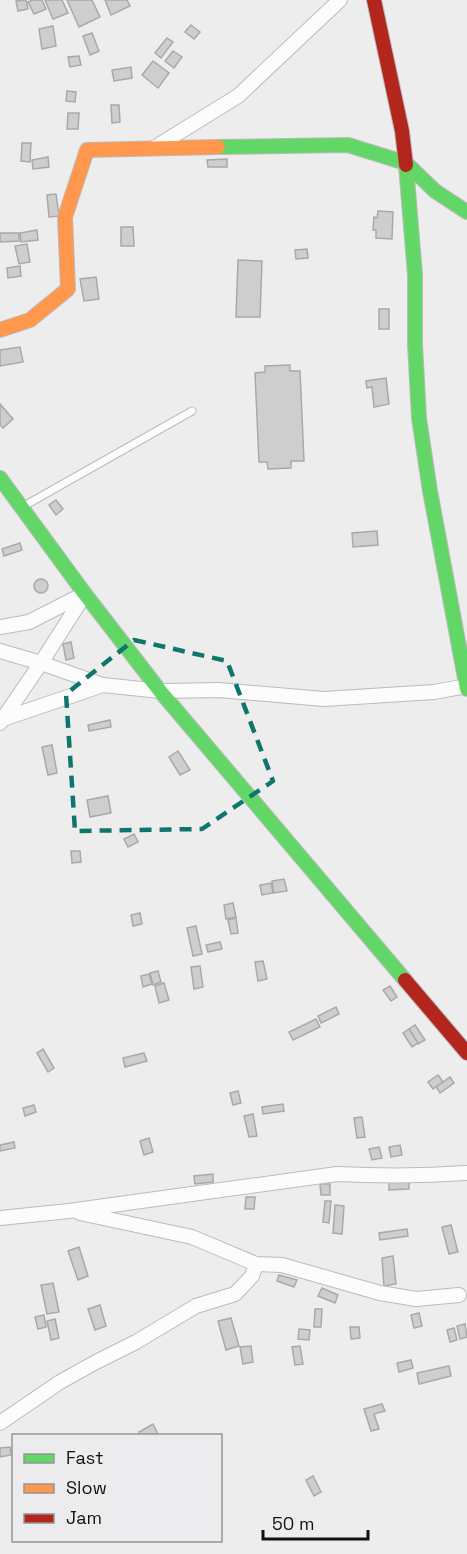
<svg xmlns="http://www.w3.org/2000/svg" width="467" height="1554" font-family="'Space Grotesk',sans-serif">
  <rect width="100%" height="100%" fill="#ededee"/>
  <g fill="#cececf" stroke="#a9a9aa" stroke-width="1.5">
    <polygon points="26,0 28,9 18,11 16,1"/>
    <polygon points="33,0 42,0 46,9 34,14 28,2"/>
    <polygon points="45,0 62,0 68,13 53,19"/>
    <polygon points="67,0 92,0 100,17 79,27"/>
    <polygon points="105,0 127,0 130,6 111,15"/>
    <polygon points="191,25 200,32 194,39 185,32"/>
    <polygon points="53,26 56,46 42,49 39,29"/>
    <polygon points="92,33 99,51 90,55 83,36"/>
    <polygon points="167,38 173,42 161,58 155,53"/>
    <polygon points="173,51 182,57 174,68 165,61"/>
    <polygon points="79,56 81,65 70,67 68,57"/>
    <polygon points="153,61 169,73 158,88 142,75"/>
    <polygon points="131,67 132,78 114,81 112,70"/>
    <polygon points="67,91 76,92 75,102 66,101"/>
    <polygon points="111,105 119,105 120,122 112,123"/>
    <polygon points="68,113 79,113 78,129 67,129"/>
    <polygon points="22,143 31,143 30,162 21,161"/>
    <polygon points="48,157 49,167 33,169 32,160"/>
    <polygon points="227,159 227,167 208,167 207,160"/>
    <polygon points="56,194 59,216 49,217 47,195"/>
    <polygon points="378,211 393,212 392,239 376,238 376,230 373,230 374,217 377,218"/>
    <polygon points="121,227 133,227 134,246 121,246"/>
    <polygon points="37,230 38,240 21,242 20,233"/>
    <polygon points="0,233 19,233 19,241 0,242"/>
    <polygon points="27,244 30,262 19,264 15,246"/>
    <polygon points="307,249 308,258 296,259 295,250"/>
    <polygon points="238,260 262,261 260,317 236,317"/>
    <polygon points="20,266 21,276 8,278 7,268"/>
    <polygon points="96,277 99,299 84,301 80,279"/>
    <rect x="379" y="309" width="10" height="20"/>
    <polygon points="20,347 23,362 0,366 0,350"/>
    <polygon points="290,365 290,371 300,371 304,461 291,461 291,468 268,469 267,462 259,462 255,373 265,372 265,366"/>
    <polygon points="386,378 389,404 374,407 372,387 367,388 366,381"/>
    <polygon points="0,404 13,419 3,428 0,425"/>
    <polygon points="56,500 63,509 56,515 49,505"/>
    <polygon points="377,531 378,545 353,547 352,533"/>
    <polygon points="20,543 22,550 4,556 2,549"/>
    <circle cx="41" cy="586" r="7"/>
    <polygon points="71,642 74,658 66,660 63,644"/>
    <polygon points="110,720 111,727 89,731 88,725"/>
    <polygon points="52,745 57,773 48,775 42,747"/>
    <polygon points="178,751 190,770 180,775 169,757"/>
    <polygon points="108,796 111,813 90,817 87,800"/>
    <polygon points="134,834 138,842 128,847 124,839"/>
    <polygon points="71,851 80,851 81,862 72,863"/>
    <polygon points="284,879 287,891 274,893 272,881"/>
    <polygon points="271,883 273,893 262,895 260,885"/>
    <polygon points="233,903 236,917 226,919 224,905"/>
    <polygon points="140,913 142,924 133,926 131,915"/>
    <polygon points="236,918 238,933 231,934 228,920"/>
    <polygon points="196,926 202,954 193,956 187,928"/>
    <polygon points="220,942 222,949 208,952 206,945"/>
    <polygon points="263,961 267,979 258,981 255,962"/>
    <polygon points="200,966 203,987 194,989 191,967"/>
    <polygon points="158,971 161,982 153,985 150,973"/>
    <polygon points="149,974 152,984 143,987 141,976"/>
    <polygon points="164,983 169,1000 159,1003 155,986"/>
    <polygon points="390,986 397,997 391,1001 383,990"/>
    <polygon points="336,1007 339,1014 321,1023 318,1016"/>
    <polygon points="316,1019 320,1027 293,1040 289,1032"/>
    <polygon points="415,1025 425,1040 418,1044 409,1029"/>
    <polygon points="409,1029 418,1043 412,1047 403,1033"/>
    <polygon points="43,1049 54,1068 48,1072 37,1053"/>
    <polygon points="144,1053 147,1061 125,1067 123,1058"/>
    <polygon points="438,1075 443,1082 433,1089 428,1082"/>
    <polygon points="450,1077 454,1083 440,1093 436,1087"/>
    <polygon points="238,1091 241,1103 233,1105 230,1093"/>
    <polygon points="283,1104 284,1111 263,1114 262,1107"/>
    <polygon points="34,1105 36,1112 25,1116 23,1108"/>
    <polygon points="253,1114 257,1136 249,1137 244,1116"/>
    <polygon points="362,1117 365,1137 357,1138 354,1118"/>
    <polygon points="149,1138 153,1152 144,1155 140,1141"/>
    <polygon points="14,1142 15,1148 0,1151 0,1145"/>
    <polygon points="400,1145 402,1155 391,1157 389,1147"/>
    <polygon points="379,1147 382,1158 372,1160 369,1149"/>
    <polygon points="213,1174 213,1182 195,1184 194,1176"/>
    <polygon points="409,1181 409,1189 389,1190 389,1182"/>
    <polygon points="320,1184 330,1184 330,1195 321,1195"/>
    <polygon points="246,1197 255,1197 254,1209 245,1209"/>
    <polygon points="325,1201 331,1201 329,1223 323,1222"/>
    <polygon points="335,1205 344,1206 342,1234 333,1233"/>
    <polygon points="451,1225 458,1252 449,1254 442,1227"/>
    <polygon points="407,1229 408,1236 380,1240 379,1233"/>
    <polygon points="79,1247 88,1276 78,1280 68,1251"/>
    <polygon points="393,1256 396,1284 384,1286 382,1258"/>
    <polygon points="279,1275 297,1280 294,1287 277,1281"/>
    <polygon points="53,1283 59,1312 47,1314 41,1285"/>
    <polygon points="322,1288 338,1295 335,1303 318,1296"/>
    <polygon points="100,1305 106,1326 95,1330 88,1309"/>
    <polygon points="315,1309 322,1309 321,1327 314,1327"/>
    <polygon points="419,1313 422,1326 414,1328 411,1315"/>
    <polygon points="44,1315 46,1327 38,1329 35,1317"/>
    <polygon points="231,1318 239,1346 226,1350 218,1321"/>
    <polygon points="55,1319 59,1338 51,1340 47,1321"/>
    <polygon points="465,1324 467,1337 460,1339 457,1326"/>
    <polygon points="350,1327 359,1327 360,1338 351,1339"/>
    <polygon points="454,1328 457,1340 450,1342 447,1330"/>
    <polygon points="299,1329 310,1330 309,1340 298,1339"/>
    <polygon points="251,1346 253,1362 243,1364 240,1347"/>
    <polygon points="300,1346 303,1364 295,1365 292,1347"/>
    <polygon points="411,1360 413,1368 399,1372 397,1363"/>
    <polygon points="449,1366 451,1376 419,1384 417,1373"/>
    <polygon points="382,1404 385,1411 374,1414 379,1429 371,1431 364,1409"/>
    <polygon points="153,1424 159,1436 141,1436 139,1432"/>
    <polygon points="10,1447 11,1455 0,1457 0,1448"/>
    <polygon points="313,1476 321,1492 314,1496 306,1480"/>
  </g>
  <g fill="none" stroke-linecap="round" stroke-linejoin="round">
    <g stroke="#bbb" stroke-width="9">
      <polyline id="lane" points="24,506 192,411"/>
    </g>
    <g stroke="#bbb" stroke-width="16">
      <g id="street">
        <polyline points="154,148 238,96 340,0"/>
        <polyline points="0,627 29,622 84,594"/>
        <polyline points="0,651 41,663 103,685 160,691 219,690 324,699 434,692 467,686"/>
        <polyline points="3,719 103,685"/>
        <polyline points="0,723 41,663 85,594"/>
        <polyline points="80,1213 192,1237 256,1264 282,1265 380,1293 416,1299 459,1295"/>
        <path d="M 0,1218 L 69,1211 L 337,1174 C 380,1176 423,1176 467,1173"/>
        <polyline points="0,1423 60,1382 96,1362 136,1342 196,1306 235,1294 252,1276 256,1264"/>
      </g>
    </g>
    <g stroke="#bbb" stroke-width="16">
      <g id="fast">
        <polyline points="218,147 348,145 406,163 435,191 467,212"/>
        <polyline points="406,165 415,275 415,344 419,418 430,491 467,689"/>
        <polyline points="0,478 85,594 160,691 405,980"/>
      </g>
    </g>
    <g stroke="#bbb" stroke-width="16">
      <polyline id="slow" points="0,330 30,320 68,289 65,217 87,150 218,147"/>
    </g>
    <g stroke="#bbb" stroke-width="16">
      <g id="jam">
        <polyline points="374,0 402,131 406,165"/>
        <polyline points="405,980 467,1053"/>
      </g>
    </g>
    <use href="#lane" stroke="#fcfcfc" stroke-width="7"/>
    <use href="#street" stroke="#fcfcfc" stroke-width="14"/>
    <use href="#fast" stroke="#63d668" stroke-width="14"/>
    <use href="#slow" stroke="#ff974d" stroke-width="14"/>
    <use href="#jam" stroke="#b3261e" stroke-width="14"/>
  </g>
  <path fill="none" stroke="#0f766e" stroke-width="4.5" stroke-dasharray="12 8" stroke-linejoin="round" d="M 134,640 L 227,661 L 273,781 L 202,829 L 75,831 L 66,694 Z"/>
  <rect x="12" y="1434" width="210" height="108" fill="#ececef" stroke="#959597" stroke-width="1.5"/>
  <rect x="24" y="1454" width="30" height="9" fill="#63d668" stroke="#959597" stroke-width="1.5"/>
  <text x="66" y="1464" font-size="18" fill="#121213">Fast</text>
  <rect x="24" y="1484" width="30" height="9" fill="#ff974d" stroke="#959597" stroke-width="1.5"/>
  <text x="66" y="1494" font-size="18" fill="#121213">Slow</text>
  <rect x="24" y="1514" width="30" height="9" fill="#b3261e" stroke="#959597" stroke-width="1.5"/>
  <text x="66" y="1524" font-size="18" fill="#121213">Jam</text>
  <path d="M263 1530v9h105v-9" fill="none" stroke="#121213" stroke-width="3"/>
  <text x="272" y="1530" font-size="18" fill="#121213" stroke="#ececef" stroke-width="4.5" paint-order="stroke">50 m</text>
</svg>
